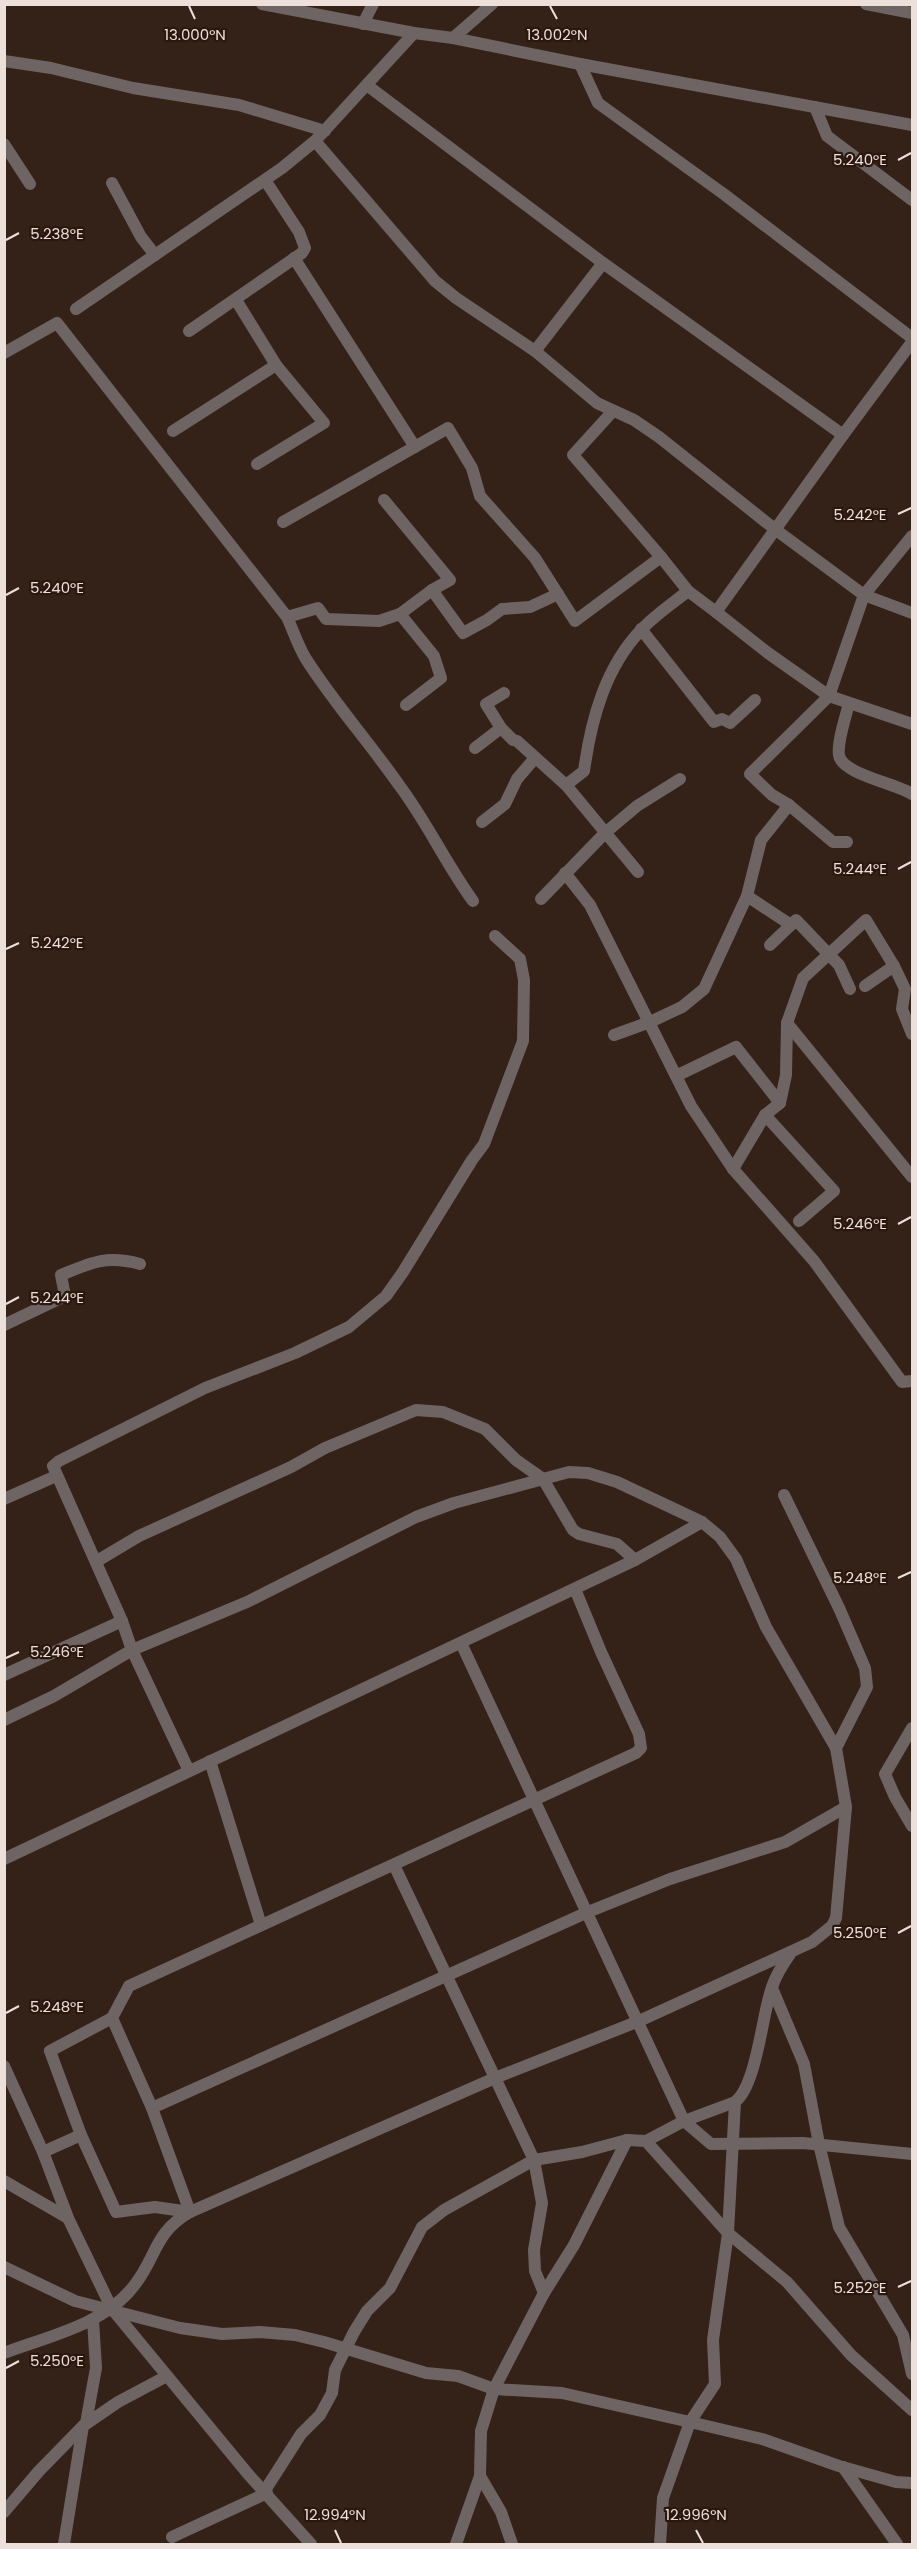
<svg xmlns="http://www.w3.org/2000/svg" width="917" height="2549" font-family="Poppins,sans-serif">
  <rect width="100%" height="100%" fill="#342118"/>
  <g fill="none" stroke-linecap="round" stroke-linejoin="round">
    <g stroke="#6f6464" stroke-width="12">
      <polyline points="262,4 414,33 453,38 580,64 912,125"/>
      <polyline points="866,4 912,13"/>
      <polyline points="363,24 373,4"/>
      <polyline points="453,38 492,4"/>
      <polyline points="4,61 51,68 133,88 239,105 325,131"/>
      <polyline points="580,64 598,103 725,195 912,338"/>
      <polyline points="368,86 603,263 843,435"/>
      <polyline points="815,107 827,136 912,200"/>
      <polyline points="315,141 435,281 456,298 535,351 597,403 634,420 659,437 776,530 864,595 912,613"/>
      <polyline points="4,144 30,184"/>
      <polyline points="112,183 141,237 155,255"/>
      <polyline points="294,258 415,447"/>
      <polyline points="236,300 276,365 324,423 257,464"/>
      <polyline points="76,309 282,168 315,141 414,33"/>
      <polyline points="189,331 302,253 305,248 299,232 265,180"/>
      <polyline points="535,351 603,263"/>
      <path d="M 4,353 L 57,323 L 287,617 C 293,630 298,646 306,659 C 334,703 369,742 399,785 C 427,822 446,864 473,901"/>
      <polyline points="613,411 573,455 661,557"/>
      <polyline points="173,431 276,365"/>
      <polyline points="384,500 450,580 432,590"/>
      <polyline points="283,522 448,428 472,468 480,496 535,558 575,621 661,557 688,591 716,612 843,435 912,342"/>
      <polyline points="716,612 768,653 829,696 912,724"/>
      <polyline points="400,614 434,656 441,678 406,705"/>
      <polyline points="287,617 318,608 326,619 379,621 400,614 432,590 463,633 487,620 502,609 530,607 558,594"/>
      <polyline points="641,629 714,722 722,719 730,723 755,700"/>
      <polyline points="504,693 486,704 501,728 513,740 517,741 566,785 638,872"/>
      <path d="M 849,703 C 846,716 837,742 839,755 C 841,774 898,784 912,794"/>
      <polyline points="475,748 501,728"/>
      <path d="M 566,785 L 584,771 C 591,720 605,667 642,629 C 655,615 673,603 688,591"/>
      <polyline points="789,805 833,842 847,842"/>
      <polyline points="482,822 505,804 517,779 535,758"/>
      <polyline points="565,873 590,905 691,1106 733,1169 814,1261 902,1382 912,1381"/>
      <polyline points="747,896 791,925"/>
      <polyline points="541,899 605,833 637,806 680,779"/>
      <polyline points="770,945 796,920 839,965 850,989"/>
      <polyline points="865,986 894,966"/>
      <polyline points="787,1023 912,1177"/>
      <polyline points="614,1035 650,1022 682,1007 704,989 747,896 761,840 789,805 772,795 750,774 829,696 864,595 912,536"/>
      <polyline points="676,1076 736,1047 780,1103"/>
      <polyline points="765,1115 834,1191 799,1221"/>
      <polyline points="733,1169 765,1115 780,1103 786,1075 787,1023 803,978 866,920 894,966 905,989 902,1009 912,1034"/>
      <path d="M 4,1325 L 65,1296 L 61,1275 C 92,1262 107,1255 140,1264"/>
      <polyline points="4,1499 56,1476"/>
      <polyline points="97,1561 139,1536 291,1467 325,1448 416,1410 443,1412 485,1429 516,1460 543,1479 573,1530 579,1534 617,1544 635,1560"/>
      <polyline points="122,1621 132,1650 189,1771"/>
      <polyline points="461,1643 684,2121 711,2144 803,2143 912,2154"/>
      <polyline points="4,1675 122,1621 53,1466 59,1461 205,1388 295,1353 349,1327 386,1296 403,1272 472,1160 484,1144 523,1041 524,980 520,959 495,936"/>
      <polyline points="4,1720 54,1696 132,1650 247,1602 416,1517 454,1503 569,1472 588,1473 617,1482 702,1522 720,1537 736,1559 766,1627 836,1748"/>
      <polyline points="912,1728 885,1774 895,1797 912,1826"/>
      <polyline points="210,1761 261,1925"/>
      <polyline points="4,1859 635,1560 702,1522"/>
      <polyline points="394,1865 534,2160 542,2203 534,2250 535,2271 544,2293 574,2245 627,2140"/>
      <polyline points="772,1988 804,2064 819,2144 839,2227 903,2335 912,2374"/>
      <polyline points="112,2018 50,2051 81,2135 116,2212 155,2207 190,2212"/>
      <polyline points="4,2066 43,2152 68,2218 112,2309 248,2474 311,2544"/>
      <polyline points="152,2108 588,1912 670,1879 785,1842 846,1807 836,1748 867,1687 865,1668 840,1610 784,1495"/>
      <polyline points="646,2141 728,2233 787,2282 851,2355 912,2410"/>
      <polyline points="43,2152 81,2135"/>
      <polyline points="4,2181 68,2218"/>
      <polyline points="190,2212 152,2108 112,2018 129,1986 636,1753 641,1748 639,1734 601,1652 575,1589"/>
      <polyline points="4,2267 75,2301 180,2328 222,2334 260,2332 295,2335 324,2342 426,2373 458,2376 494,2389 562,2393 690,2422 762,2439 839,2466 896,2482 912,2483"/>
      <path d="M 4,2353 C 49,2336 103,2325 133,2287 C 157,2258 153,2233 190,2212 L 495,2078 L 639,2021 L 812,1942 L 832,1926 L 836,1918 L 846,1807"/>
      <polyline points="843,2467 897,2544"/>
      <path d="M 262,2495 L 301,2434 L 320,2415 L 332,2393 L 335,2370 L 354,2332 L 367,2311 L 390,2288 L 422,2227 L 444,2210 L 534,2160 L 582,2152 L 627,2140 L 646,2141 L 684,2121 L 735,2102 C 757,2085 762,2014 772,1987 C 776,1975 783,1964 790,1954"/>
      <polyline points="4,2512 39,2471 86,2423 96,2368 93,2320"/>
      <polyline points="172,2537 267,2493"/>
      <polyline points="64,2544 83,2426 118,2402 167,2376"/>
      <polyline points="456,2544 480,2476"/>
      <polyline points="512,2544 501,2512 480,2476 481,2431 494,2389 544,2293"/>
      <polyline points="660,2544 663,2498 690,2422 715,2384 713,2340 728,2233 735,2102"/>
    </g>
  </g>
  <path fill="none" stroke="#ede0da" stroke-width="2" d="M 189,6 L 195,19M 550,6 L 557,19M 898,160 L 911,153M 6,240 L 19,233M 898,514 L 911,508M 6,595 L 19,588M 898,869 L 911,862M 6,949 L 19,943M 898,1224 L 911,1217M 6,1304 L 19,1297M 898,1578 L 911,1572M 6,1658 L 19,1652M 898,1933 L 911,1926M 6,2013 L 19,2006M 898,2287 L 911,2281M 6,2368 L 19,2361M 335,2530 L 341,2543M 696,2530 L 703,2543"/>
  <g font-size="15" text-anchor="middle" fill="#ede0da" stroke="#2a180f" stroke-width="4.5" stroke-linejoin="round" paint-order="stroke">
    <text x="195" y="40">13.000°N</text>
    <text x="557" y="40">13.002°N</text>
    <text x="860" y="165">5.240°E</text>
    <text x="57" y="239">5.238°E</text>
    <text x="860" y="520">5.242°E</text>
    <text x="57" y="593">5.240°E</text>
    <text x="860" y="874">5.244°E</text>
    <text x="57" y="948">5.242°E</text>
    <text x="860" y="1229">5.246°E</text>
    <text x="57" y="1303">5.244°E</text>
    <text x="860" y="1583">5.248°E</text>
    <text x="57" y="1657">5.246°E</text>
    <text x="860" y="1938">5.250°E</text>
    <text x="57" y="2012">5.248°E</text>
    <text x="860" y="2293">5.252°E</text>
    <text x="57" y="2366">5.250°E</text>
    <text x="335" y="2520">12.994°N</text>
    <text x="696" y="2520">12.996°N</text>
  </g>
  <rect width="917" height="2549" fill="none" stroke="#ede0da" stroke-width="12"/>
</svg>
